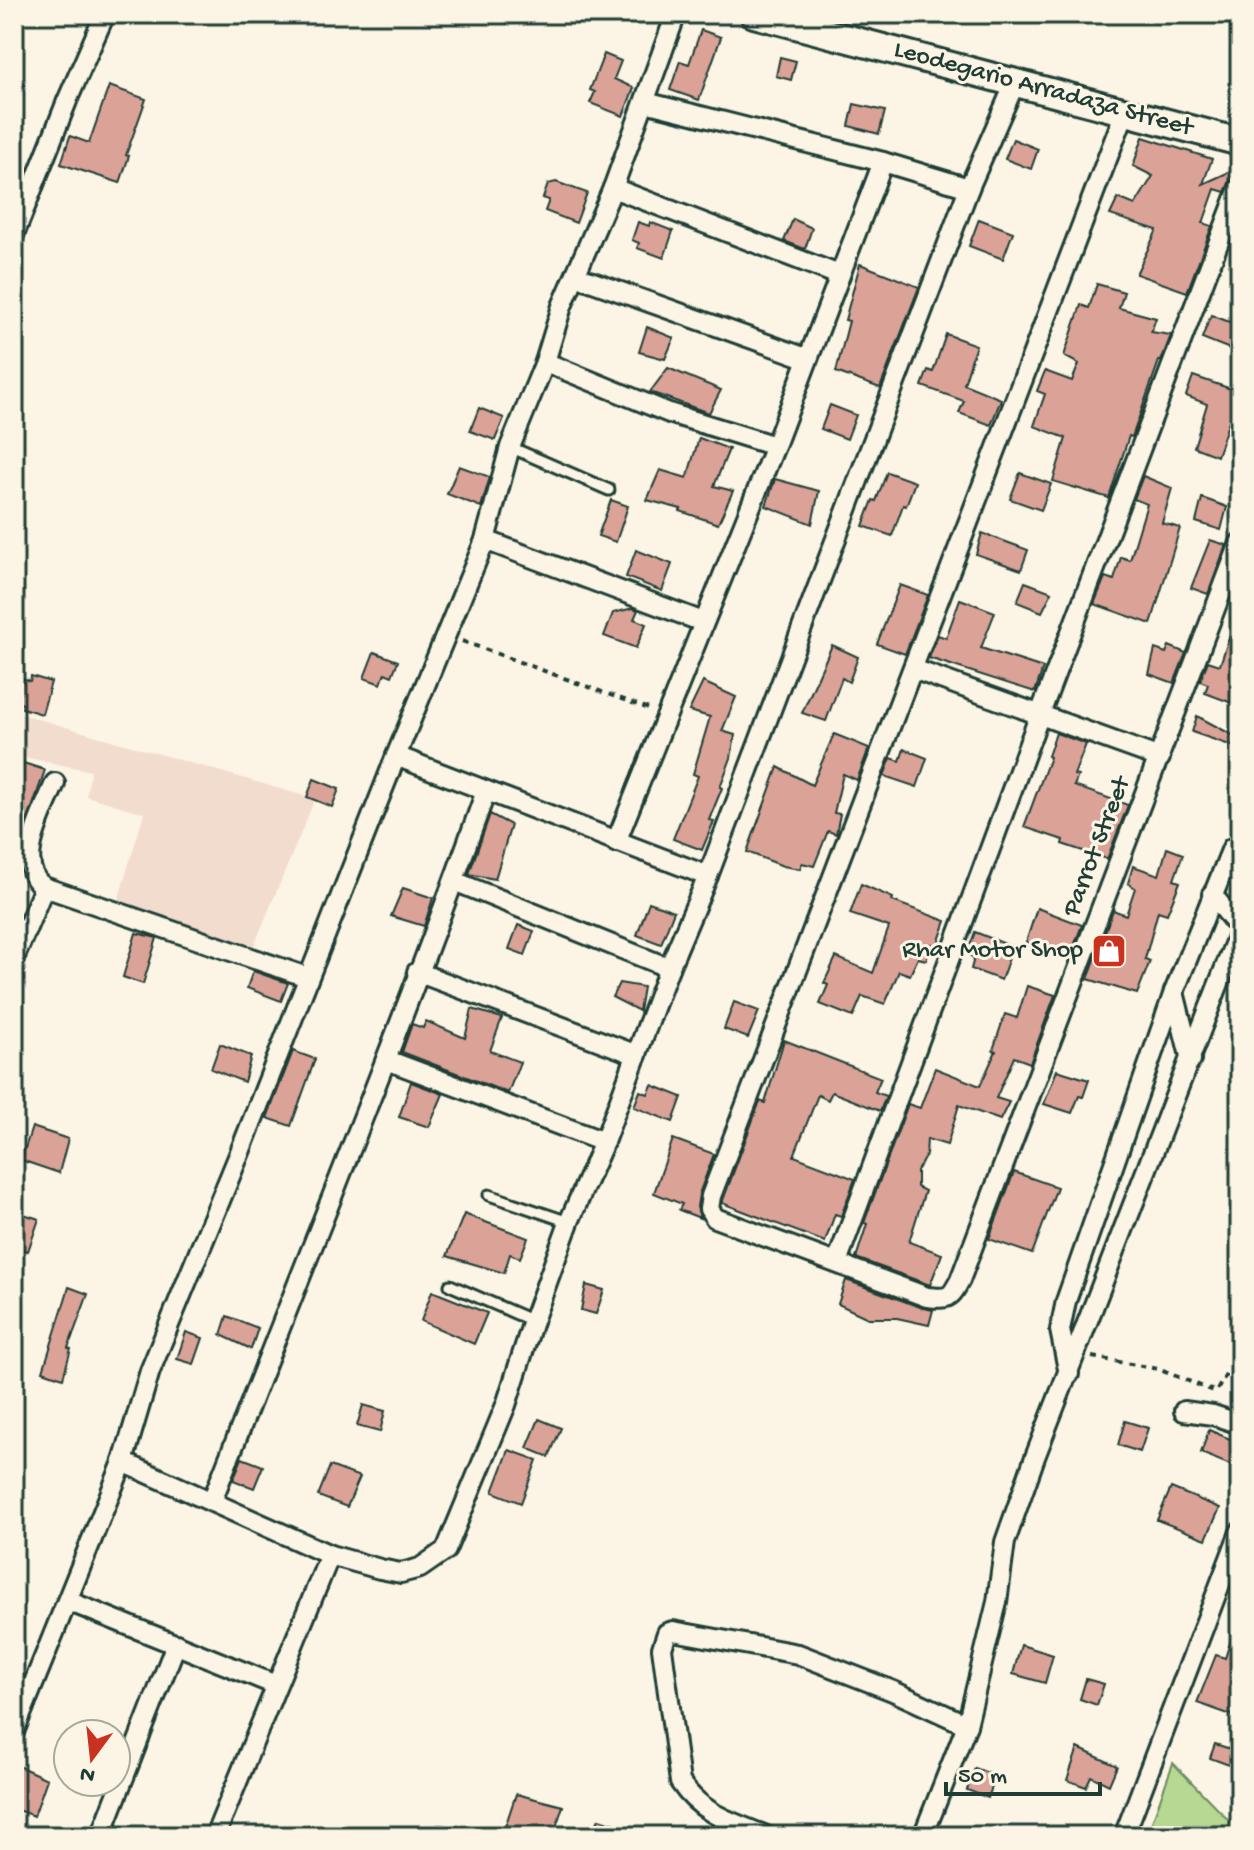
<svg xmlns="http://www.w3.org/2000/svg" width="1254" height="1850" font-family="'Gochi Hand',sans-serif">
  <rect width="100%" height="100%" fill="#fcf5e5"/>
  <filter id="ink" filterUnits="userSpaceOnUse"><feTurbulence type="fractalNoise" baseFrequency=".0125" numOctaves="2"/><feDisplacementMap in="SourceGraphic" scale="16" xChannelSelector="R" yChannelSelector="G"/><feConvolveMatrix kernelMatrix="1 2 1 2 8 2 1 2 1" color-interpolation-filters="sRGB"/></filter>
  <g filter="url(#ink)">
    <polygon fill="#f2dcce" points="14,712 315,799 253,948 118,901 144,813 86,796 91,771 14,755"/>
    <polygon fill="#b6d892" stroke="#6a8a63" stroke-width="2" points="1173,1763 1240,1832 1240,1836 1147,1836"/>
    <g fill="#dba298" stroke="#1f3d34" stroke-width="2">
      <polygon points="701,30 721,37 699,100 670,90 680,61 689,64"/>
      <polygon points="604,54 621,61 614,79 634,88 623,116 590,103 595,92 590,90"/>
      <polygon points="780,57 796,61 791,80 776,76"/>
      <polygon points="109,86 146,99 126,155 129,156 120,183 61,164 70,136 89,143"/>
      <polygon points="854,104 885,111 879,134 849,126"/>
      <polygon points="1143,137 1212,159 1203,184 1240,167 1240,174 1232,177 1225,192 1215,189 1203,223 1212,226 1187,292 1136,274 1157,230 1110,215 1118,198 1135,205 1153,176 1133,166"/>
      <polygon points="1013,139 1038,149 1031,169 1005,159"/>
      <polygon points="556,182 587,193 576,223 545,211 549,200 543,198 548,184"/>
      <polygon points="793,219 812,228 805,249 784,241"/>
      <polygon points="979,219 1013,232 1003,259 969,246"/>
      <polygon points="638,222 649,226 650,222 673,231 664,258 637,248 639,243 632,240"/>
      <polygon points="860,264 919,287 880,388 836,372 849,321 845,320"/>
      <polygon points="1097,284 1124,292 1119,308 1156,318 1151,332 1171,335 1161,361 1159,361 1132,437 1129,436 1109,498 1053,481 1066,438 1034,426 1045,394 1037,391 1045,371 1072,381 1079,364 1064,356 1081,305 1089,308"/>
      <polygon points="1211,315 1240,326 1240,353 1202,338"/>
      <polygon points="647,327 674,338 665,359 639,352"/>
      <polygon points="946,334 976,345 964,384 1001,399 991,425 959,413 964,401 922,386 928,370 933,372"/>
      <polygon points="668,368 721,390 709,413 650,392"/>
      <polygon points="1193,376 1240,392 1240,422 1230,418 1217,456 1194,447 1207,404 1186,396"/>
      <polygon points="830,405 856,415 847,439 821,429"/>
      <polygon points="479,408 504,418 495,440 470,431"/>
      <polygon points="699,438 729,449 714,486 733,491 718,524 680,511 681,509 647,500 660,470 687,478"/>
      <polygon points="459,466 490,477 481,507 447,494"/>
      <polygon points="887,472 915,482 906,506 903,505 892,536 863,526 873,500 876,501"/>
      <polygon points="1020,473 1051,484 1041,510 1010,499"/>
      <polygon points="1143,476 1172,488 1162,523 1180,528 1151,624 1094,604 1105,577 1114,580 1121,557 1130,560 1147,504 1134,499"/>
      <polygon points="775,479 819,491 812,524 766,506"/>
      <polygon points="1202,498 1227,507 1221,530 1196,522"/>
      <polygon points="611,500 628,506 616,542 598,536"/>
      <polygon points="982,533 1028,550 1021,570 976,554"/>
      <polygon points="1210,540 1226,545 1208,594 1191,588"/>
      <polygon points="636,550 672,564 662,591 626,577"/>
      <polygon points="1025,582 1052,592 1042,612 1017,602"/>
      <polygon points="900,585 928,595 905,654 877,644"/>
      <polygon points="960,599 995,612 981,648 1043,668 1035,692 929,658 938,635 946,638"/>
      <polygon points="633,608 638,610 634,619 646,624 636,648 604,636 613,613"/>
      <polygon points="1237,614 1240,614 1240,706 1205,693 1208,684 1200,681 1208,661 1220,665"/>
      <polygon points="832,645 858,657 849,682 842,678 826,721 802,713"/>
      <polygon points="1169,646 1186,653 1174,683 1149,674 1155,649 1166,653"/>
      <polygon points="374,652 398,661 392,676 385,673 381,684 364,678"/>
      <polygon points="31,676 51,682 42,714 22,708 23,704 15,702 22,678 30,681"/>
      <polygon points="703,682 736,697 722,731 735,735 731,758 720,787 722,788 709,820 714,821 702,850 673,839 698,776 693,774 710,717 689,711"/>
      <polygon points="1197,716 1240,739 1238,748 1192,732"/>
      <polygon points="1056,733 1086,744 1074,775 1078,776 1074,786 1128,805 1107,859 1062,844 1063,840 1024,827 1050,757 1048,756"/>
      <polygon points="834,734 869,748 857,780 843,774 834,813 840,814 836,834 828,831 814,866 802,863 800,869 783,866 747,852 778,767 812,785"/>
      <polygon points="904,749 927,758 917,787 884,776 891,758 900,761"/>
      <polygon points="14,760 45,770 17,852 14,852"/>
      <polygon points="314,779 339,789 332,807 307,797"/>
      <polygon points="490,814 511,825 495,879 469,874"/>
      <polygon points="1167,848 1183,854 1174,880 1180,882 1167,914 1158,911 1145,959 1150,961 1137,994 1088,979 1113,910 1126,915 1135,888 1128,883 1133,866 1159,875"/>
      <polygon points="861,884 893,898 892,901 946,921 937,946 931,944 926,960 918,958 910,975 899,971 885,1004 862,996 853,1017 820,1004 828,985 824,983 836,957 873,973 889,927 850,914"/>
      <polygon points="403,888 433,898 424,926 391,916"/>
      <polygon points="649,902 674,911 661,944 637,935"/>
      <polygon points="1037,908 1082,925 1069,959 1026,942"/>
      <polygon points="518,925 534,931 525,955 509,949"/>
      <polygon points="975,932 1013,947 1001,980 971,969 974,958 967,954"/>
      <polygon points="136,933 157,938 143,984 123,977"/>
      <polygon points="253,971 288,983 281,1001 247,988"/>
      <polygon points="619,983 643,987 639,1011 612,997"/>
      <polygon points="1027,986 1055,995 1030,1063 1014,1057 996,1098 1009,1102 1000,1120 959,1105 947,1145 927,1139 926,1155 917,1171 917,1187 925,1191 909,1242 942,1254 930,1285 856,1258 867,1224 864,1223 908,1104 920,1108 935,1068 980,1086 996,1051 993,1050 1005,1014 1017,1018"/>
      <polygon points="734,1002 759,1011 748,1038 724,1029"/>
      <polygon points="472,1009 502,1018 490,1051 520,1062 508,1093 402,1052 412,1024 423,1028 426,1021 465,1038"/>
      <polygon points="784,1040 881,1078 875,1092 886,1096 880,1111 832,1092 828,1100 818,1095 794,1156 855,1179 841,1216 835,1214 825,1242 722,1203 760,1101 765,1103"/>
      <polygon points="220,1044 251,1056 244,1082 211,1069"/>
      <polygon points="293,1051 315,1059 291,1126 267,1118"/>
      <polygon points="1057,1070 1089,1080 1083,1097 1079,1096 1072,1113 1044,1104"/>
      <polygon points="411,1082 443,1094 429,1127 399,1117"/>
      <polygon points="652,1085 682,1097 673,1122 634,1107 640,1091 648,1094"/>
      <polygon points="32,1127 68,1139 59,1173 21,1160"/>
      <polygon points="673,1139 714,1154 699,1194 697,1207 700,1218 679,1210 682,1204 654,1193"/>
      <polygon points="1014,1172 1057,1187 1032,1254 989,1239"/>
      <polygon points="14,1211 39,1219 28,1251 14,1248"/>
      <polygon points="464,1214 528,1238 520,1258 510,1254 504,1273 447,1256"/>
      <polygon points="846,1280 923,1308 933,1310 929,1325 897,1318 868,1318 838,1304"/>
      <polygon points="586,1285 604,1290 596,1314 581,1310"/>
      <polygon points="69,1287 88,1294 68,1348 71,1349 63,1378 43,1371"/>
      <polygon points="432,1291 487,1313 474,1344 421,1321"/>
      <polygon points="227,1316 258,1328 251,1349 221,1335"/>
      <polygon points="186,1332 203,1338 194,1364 177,1359"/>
      <polygon points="363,1405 385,1411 380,1432 357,1426"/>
      <polygon points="539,1419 561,1428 549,1457 527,1448"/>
      <polygon points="1125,1421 1148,1428 1140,1452 1118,1445"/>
      <polygon points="1209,1430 1237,1442 1230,1465 1201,1453"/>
      <polygon points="509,1450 537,1460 521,1503 493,1492"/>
      <polygon points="242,1458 263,1466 254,1488 233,1480"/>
      <polygon points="330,1466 360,1477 347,1507 318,1496"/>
      <polygon points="1171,1488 1220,1508 1206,1539 1157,1520"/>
      <polygon points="1237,1621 1240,1622 1240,1718 1197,1703 1216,1655 1225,1658"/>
      <polygon points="1021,1645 1053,1655 1045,1683 1013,1674"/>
      <polygon points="1086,1679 1104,1684 1097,1705 1080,1699"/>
      <polygon points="1215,1744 1240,1752 1240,1769 1210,1758"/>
      <polygon points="1078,1748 1117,1766 1109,1785 1091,1776 1086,1787 1067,1780"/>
      <polygon points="14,1764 47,1779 34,1816 14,1809"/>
      <polygon points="975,1768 996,1776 988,1798 967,1790"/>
      <polygon points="516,1794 563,1806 553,1836 530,1836 504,1830"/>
      <polygon points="599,1819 642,1832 641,1836 591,1836"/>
    </g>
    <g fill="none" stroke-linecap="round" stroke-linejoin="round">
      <g stroke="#1f3d34" stroke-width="15">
        <g id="lane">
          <polyline points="510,447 609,490"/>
          <polyline points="489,1195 569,1222"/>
          <polyline points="450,1285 533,1321"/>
        </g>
      </g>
      <g stroke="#1f3d34" stroke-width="24">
        <g id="street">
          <polyline points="645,102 883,162 969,188"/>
          <path d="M 1125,112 L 711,1196 L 709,1209 L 715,1218 L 927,1297 C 949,1299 950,1299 960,1280 L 1240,543"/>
          <polyline points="613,188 839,275"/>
          <polyline points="14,235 67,101 105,14"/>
          <polyline points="576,276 806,358"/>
          <polyline points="545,362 669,413 775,446"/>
          <polyline points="485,540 703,622"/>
          <polyline points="913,669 1160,758"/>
          <polyline points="396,756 708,876"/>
          <path d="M 55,783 C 44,811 12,865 44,887 L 307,977"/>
          <polyline points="616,842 775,446 883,162"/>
          <polyline points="454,881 669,968"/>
          <polyline points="1212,894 1240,929"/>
          <polyline points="14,959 44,887"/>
          <polyline points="417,972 637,1055"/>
          <polyline points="1174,992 1191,1060"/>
          <polyline points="387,1060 604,1142"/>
          <polyline points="837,1262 1040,714 1240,186"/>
          <polyline points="1069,1374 1060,1330 1066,1301 1174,992 1232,848 1240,845"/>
          <polyline points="1184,1411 1213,1415 1240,1424"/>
          <polyline points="123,1462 330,1555 380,1569 401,1573 420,1568 446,1550 506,1405 533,1321 569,1222 604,1142 669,968 708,876 969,188 1015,83"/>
          <path d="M 212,1501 C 304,1265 401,1030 486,791"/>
          <polyline points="68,1601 276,1685"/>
          <polyline points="14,1732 123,1462 150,1371 238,1157 396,756 485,540 510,447 545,362 562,306 613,188 676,14"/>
          <polyline points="101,1836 176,1644"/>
          <polyline points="215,1836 330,1555"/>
          <polyline points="440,1836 441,1836"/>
          <path d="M 766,1836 C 732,1822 702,1815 680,1782 L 662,1648 L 667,1633 L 673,1631 L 798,1654 L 893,1691 L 967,1725"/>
          <polyline points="923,1836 967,1725 997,1602 1005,1542 1035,1457 1240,929"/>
          <polyline points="1124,1836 1240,1532"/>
        </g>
      </g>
      <g stroke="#1f3d34" stroke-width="32">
        <polyline id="secondary" points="754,14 1240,142"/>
      </g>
      <g stroke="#1f3d34" stroke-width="4" stroke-dasharray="6 6" stroke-linecap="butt">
        <polyline points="462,641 649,709"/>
        <polyline points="1092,1357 1158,1369 1216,1392 1240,1350"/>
      </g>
      <use href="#lane" stroke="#fcf5e5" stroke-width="9"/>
      <use href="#street" stroke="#fcf5e5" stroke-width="18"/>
      <use href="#secondary" stroke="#fcf5e5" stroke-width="26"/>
    </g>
  </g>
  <defs>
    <g id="shop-square" transform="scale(1.8)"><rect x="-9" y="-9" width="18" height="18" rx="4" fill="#c8321e" stroke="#fcf5e5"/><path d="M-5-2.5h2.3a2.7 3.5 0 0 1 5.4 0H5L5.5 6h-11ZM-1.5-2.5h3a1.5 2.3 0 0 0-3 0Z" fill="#fff"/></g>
  </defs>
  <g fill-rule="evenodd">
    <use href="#shop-square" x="1109" y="951"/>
  </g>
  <g text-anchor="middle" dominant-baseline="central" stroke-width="6" stroke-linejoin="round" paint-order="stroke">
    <g font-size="26" fill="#1f3d34" stroke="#fcf5e5">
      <text transform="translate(1043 90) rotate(15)">Leodegario Arradaza Street</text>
      <text transform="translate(1098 847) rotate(-69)">Parrot Street</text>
    </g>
    <g font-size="26" fill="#1f3d34" stroke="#fcf5e5" text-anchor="end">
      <text x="1083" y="951">Rhar Motor Shop</text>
    </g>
  </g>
  <rect width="1254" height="1850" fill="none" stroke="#fcf5e5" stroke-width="48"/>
  <rect x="24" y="24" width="1206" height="1802" fill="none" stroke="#1f3d34" stroke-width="3" filter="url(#ink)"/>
  <g transform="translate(92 1758) rotate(195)"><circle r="38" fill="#fcf5e5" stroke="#a4ab9e" stroke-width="2"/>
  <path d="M0-6L14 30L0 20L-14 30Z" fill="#c8321e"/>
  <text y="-12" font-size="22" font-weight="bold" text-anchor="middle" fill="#1f3d34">N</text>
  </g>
  <path d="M946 1782v12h154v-12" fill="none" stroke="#1f3d34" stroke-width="4"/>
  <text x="958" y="1782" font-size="24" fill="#1f3d34" stroke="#fcf5e5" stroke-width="6" paint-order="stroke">50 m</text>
</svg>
